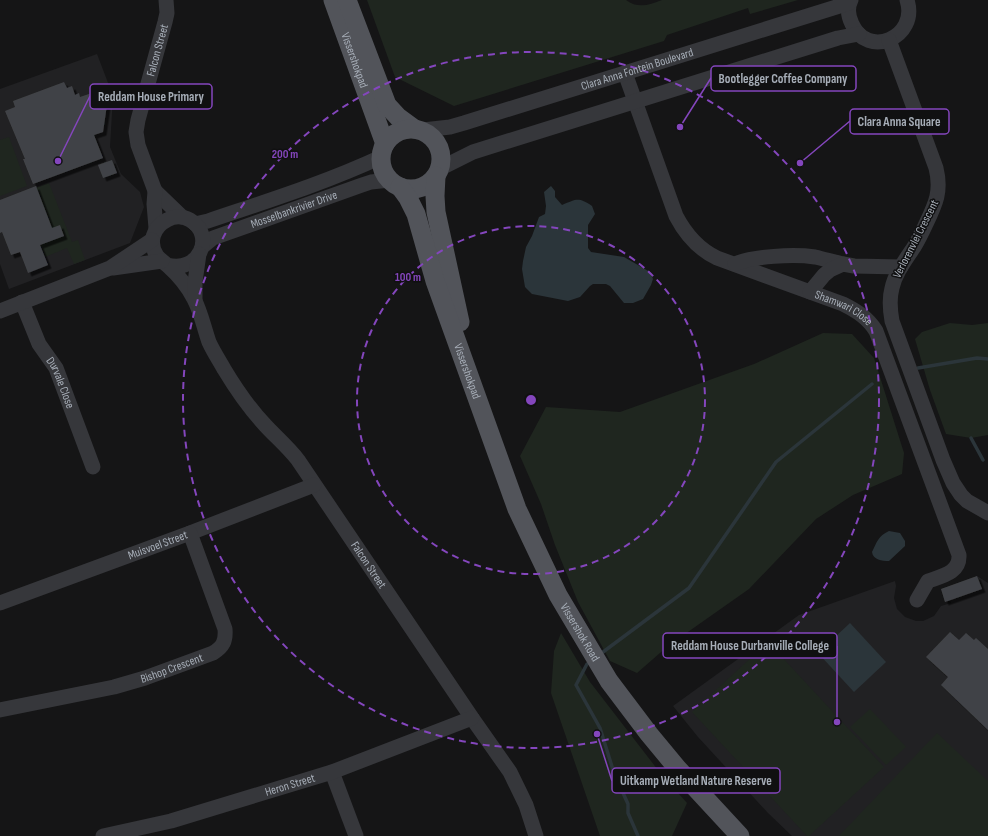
<svg xmlns="http://www.w3.org/2000/svg" width="988" height="836" font-family="'Sofia Sans Condensed',sans-serif">
  <defs>
    <filter id="shadow"><feDropShadow dx="3.5" dy="3.5" stdDeviation="0" flood-color="#0009"/></filter>
  </defs>
  <rect width="100%" height="100%" fill="#151516"/>
  <g fill="#212123">
    <polygon points="97,54 113,96 110,147 121,174 140,192 144,207 130,243 9,289 0,264 0,89"/>
    <polygon points="977,576 988,583 988,836 792,836 768,813 698,737 673,706 799,615 895,581 896,586 894,598 897,609 905,617 916,621 923,621 934,616 941,606 951,603 950,600 945,602 941,589"/>
  </g>
  <g fill="#1f261f">
    <path d="M 367,0 L 626,0 C 638,9 649,5 662,0 L 798,0 L 750,14 L 748,8 L 667,35 L 664,41 L 454,106 L 395,77 Z"/>
    <polygon points="9,137 27,186 0,196 0,140"/>
    <polygon points="49,183 72,242 78,240 85,260 74,264 67,248 45,257 40,244 46,231 32,189"/>
    <polygon points="950,323 972,325 988,323 988,435 971,438 946,434 930,390 915,339 922,332"/>
    <polygon points="823,333 852,334 874,358 904,453 902,474 853,495 816,519 749,589 668,646 637,673 610,661 578,602 555,545 541,504 520,456 546,407 620,412 754,364"/>
    <polygon points="561,633 590,682 661,774 687,803 672,836 600,836 551,693 554,651"/>
    <polygon points="768,642 884,767 809,836 807,836 692,712"/>
    <polygon points="870,709 906,747 886,765 850,727"/>
    <polygon points="937,733 988,781 988,836 839,836"/>
  </g>
  <g fill="#2b353a">
    <path d="M 551,186 L 555,191 L 555,197 L 562,205 C 577,199 578,197 592,206 L 595,214 L 588,225 L 588,248 L 591,252 L 624,257 L 650,272 L 653,279 L 651,285 L 643,299 L 633,303 L 624,303 L 610,286 L 606,284 L 593,284 L 590,286 L 580,297 L 568,301 L 532,294 L 525,287 L 522,269 L 523,261 L 526,247 L 532,236 L 539,217 L 545,214 L 546,206 L 544,192 Z"/>
    <path d="M 889,531 L 900,533 L 905,541 L 905,546 L 889,561 C 882,561 873,560 872,552 C 877,542 878,536 889,531 Z"/>
    <polygon points="850,623 886,662 854,692 818,653"/>
  </g>
  <g fill="none" stroke-linecap="round" stroke-linejoin="round">
    <g stroke="#2b353a" stroke-width="3.5">
      <polyline points="918,368 977,358 988,359"/>
      <polyline points="971,438 983,460"/>
      <polyline points="603,652 689,588 776,462 872,384"/>
      <polyline points="587,664 576,685 600,728 614,773 628,804 628,813 638,836"/>
    </g>
  </g>
  <g fill="#414346" filter="url(#shadow)">
    <polygon points="64,82 67,88 72,86 75,95 79,93 80,97 92,93 98,93 108,98 103,132 94,135 103,158 33,184 23,159 25,159 5,111 15,107 13,101"/>
    <polygon points="112,160 117,173 103,178 98,165"/>
    <polygon points="36,186 52,228 60,225 64,236 40,245 48,265 28,273 20,252 11,255 2,232 0,233 0,200"/>
    <polygon points="977,576 982,589 945,602 941,589"/>
    <polygon points="950,632 959,640 966,633 974,640 976,638 988,649 988,730 941,685 948,677 926,657"/>
  </g>
  <g fill="none" stroke-linecap="round" stroke-linejoin="round">
    <g stroke="#36373b" stroke-width="15">
      <path d="M 851,0 C 847,8 848,16 852,24 C 867,59 919,38 907,0"/>
      <path d="M 889,40 L 936,168 C 942,192 935,205 925,226 C 921,234 917,243 912,250 C 904,262 895,274 892,288 C 889,299 890,310 892,321 L 943,460 L 953,483 L 961,495 L 967,501 L 988,513"/>
      <path id="s1" d="M 625,73 L 676,216 C 686,235 698,249 717,258 L 843,304 C 857,311 868,318 876,331 L 959,555 C 960,573 942,576 928,581 L 917,600"/>
      <path id="s2" d="M 423,130 L 450,127 L 464,123 L 849,3"/>
      <polyline points="441,168 473,152 838,38 859,34"/>
      <polyline points="155,191 182,217"/>
      <path d="M 195,224 L 208,221 C 267,201 325,183 381,157"/>
      <path id="s3" d="M 156,228 L 154,204 L 155,191 L 138,145 L 136,132 L 138,120 L 165,22 L 167,13 L 166,0"/>
      <path id="s4" d="M 202,247 L 213,238 L 362,185 L 371,182 L 390,180"/>
      <path d="M 735,264 C 753,256 794,254 815,257 C 824,259 834,262 843,264"/>
      <path id="s5" d="M 167,265 C 199,274 216,235 190,220 C 183,216 174,216 167,220 C 153,227 148,243 157,256 C 160,260 164,262 168,266 C 178,275 188,287 194,299 C 201,312 204,328 209,342 C 213,351 219,360 224,369 C 236,389 249,408 265,425 C 276,437 288,447 298,460 L 472,718 L 510,772 L 526,805 L 536,836"/>
      <polyline points="113,268 162,261"/>
      <polyline points="810,292 824,275 830,270 843,264 854,266 901,267"/>
      <polyline points="195,300 195,282 199,254"/>
      <path id="s6" d="M 22,302 L 39,344 L 56,368 L 93,467"/>
      <polyline points="0,311 110,268 152,240"/>
      <path id="s7" d="M 0,603 L 190,533 L 314,485"/>
      <path id="s8" d="M 0,710 L 114,687 L 145,678 L 213,653 C 223,647 226,641 225,629 L 190,533"/>
      <polyline points="332,772 356,836"/>
      <path id="s9" d="M 103,836 L 171,821 L 332,772 L 472,718"/>
    </g>
    <g stroke="#52545a" stroke-width="19">
      <path id="s10" d="M 333,0 L 385,144"/>
      <polyline points="347,0 387,105 398,117 413,128"/>
      <circle cx="411" cy="159" r="30"/>
      <polyline points="436,176 435,196 436,212 460,322"/>
      <path id="s11" d="M 400,187 L 408,198 L 416,214 L 435,281 L 517,509 L 558,595 L 609,681 L 649,734 L 678,769 L 740,836"/>
    </g>
  </g>
  <g fill="none" stroke="#8446bd" stroke-width="2" stroke-dasharray="7 5">
    <circle cx="531" cy="400" r="174"/>
    <circle cx="531" cy="400" r="348"/>
  </g>
  <g text-anchor="middle" dominant-baseline="central" stroke-width="3" stroke-linejoin="round" paint-order="stroke">
    <g font-size="12" fill="#a6adb7" stroke="#101011">
      <text stroke="none"><textPath href="#s3" startOffset="184">Falcon Street</textPath></text>
      <text stroke="none"><textPath href="#s10" startOffset="64">Vissershokpad</textPath></text>
      <text stroke="none"><textPath href="#s2" startOffset="223">Clara Anna Fontein Boulevard</textPath></text>
      <text stroke="none"><textPath href="#s4" startOffset="100">Mosselbankrivier Drive</textPath></text>
      <text transform="translate(916 239) rotate(-63)">Verlorenvlei Crescent</text>
      <text stroke="none"><textPath href="#s1" startOffset="348">Shamwari Close</textPath></text>
      <text stroke="none"><textPath href="#s11" startOffset="197">Vissershokpad</textPath></text>
      <text stroke="none"><textPath href="#s6" startOffset="90">Durvale Close</textPath></text>
      <text stroke="none"><textPath href="#s7" startOffset="168">Muisvoel Street</textPath></text>
      <text stroke="none"><textPath href="#s5" startOffset="520">Falcon Street</textPath></text>
      <text stroke="none"><textPath href="#s11" startOffset="482">Vissershok Road</textPath></text>
      <text stroke="none"><textPath href="#s8" startOffset="177">Bishop Crescent</textPath></text>
      <text stroke="none"><textPath href="#s9" startOffset="194">Heron Street</textPath></text>
    </g>
  </g>
  <circle cx="531" cy="400" r="6" fill="#8446bd" stroke="#101011" stroke-width="2"/>
  <g font-size="12" text-anchor="middle" font-weight="bold" fill="#8446bd" stroke="#101011" stroke-width="3" stroke-linejoin="round" paint-order="stroke">
    <text x="285" y="158">200 m</text>
    <text x="408" y="281">100 m</text>
  </g>
  <path fill="none" stroke="#8446bd" stroke-width="1.5" d="M680 127L711 78M58 161L90 96M800 163L850 121M837 722L837 646M597 734L612 781"/>
  <g fill="#8446bd" stroke="#101011" stroke-width="1.5">
    <circle cx="680" cy="127" r="4"/>
    <circle cx="58" cy="161" r="4"/>
    <circle cx="800" cy="163" r="4"/>
    <circle cx="837" cy="722" r="4"/>
    <circle cx="597" cy="734" r="4"/>
  </g>
  <g fill="#101011" stroke="#8446bd" stroke-width="1.5">
    <rect x="711" y="66" width="145" height="25" rx="4"/>
    <rect x="90" y="84" width="122" height="25" rx="4"/>
    <rect x="850" y="109" width="99" height="25" rx="4"/>
    <rect x="663" y="633" width="174" height="25" rx="4"/>
    <rect x="612" y="768" width="168" height="25" rx="4"/>
  </g>
  <g font-size="13" text-anchor="middle" font-weight="bold" fill="#a6adb7">
    <text x="783" y="83">Bootlegger Coffee Company</text>
    <text x="151" y="101">Reddam House Primary</text>
    <text x="899" y="126">Clara Anna Square</text>
    <text x="750" y="650">Reddam House Durbanville College</text>
    <text x="696" y="785">Uitkamp Wetland Nature Reserve</text>
  </g>
</svg>
